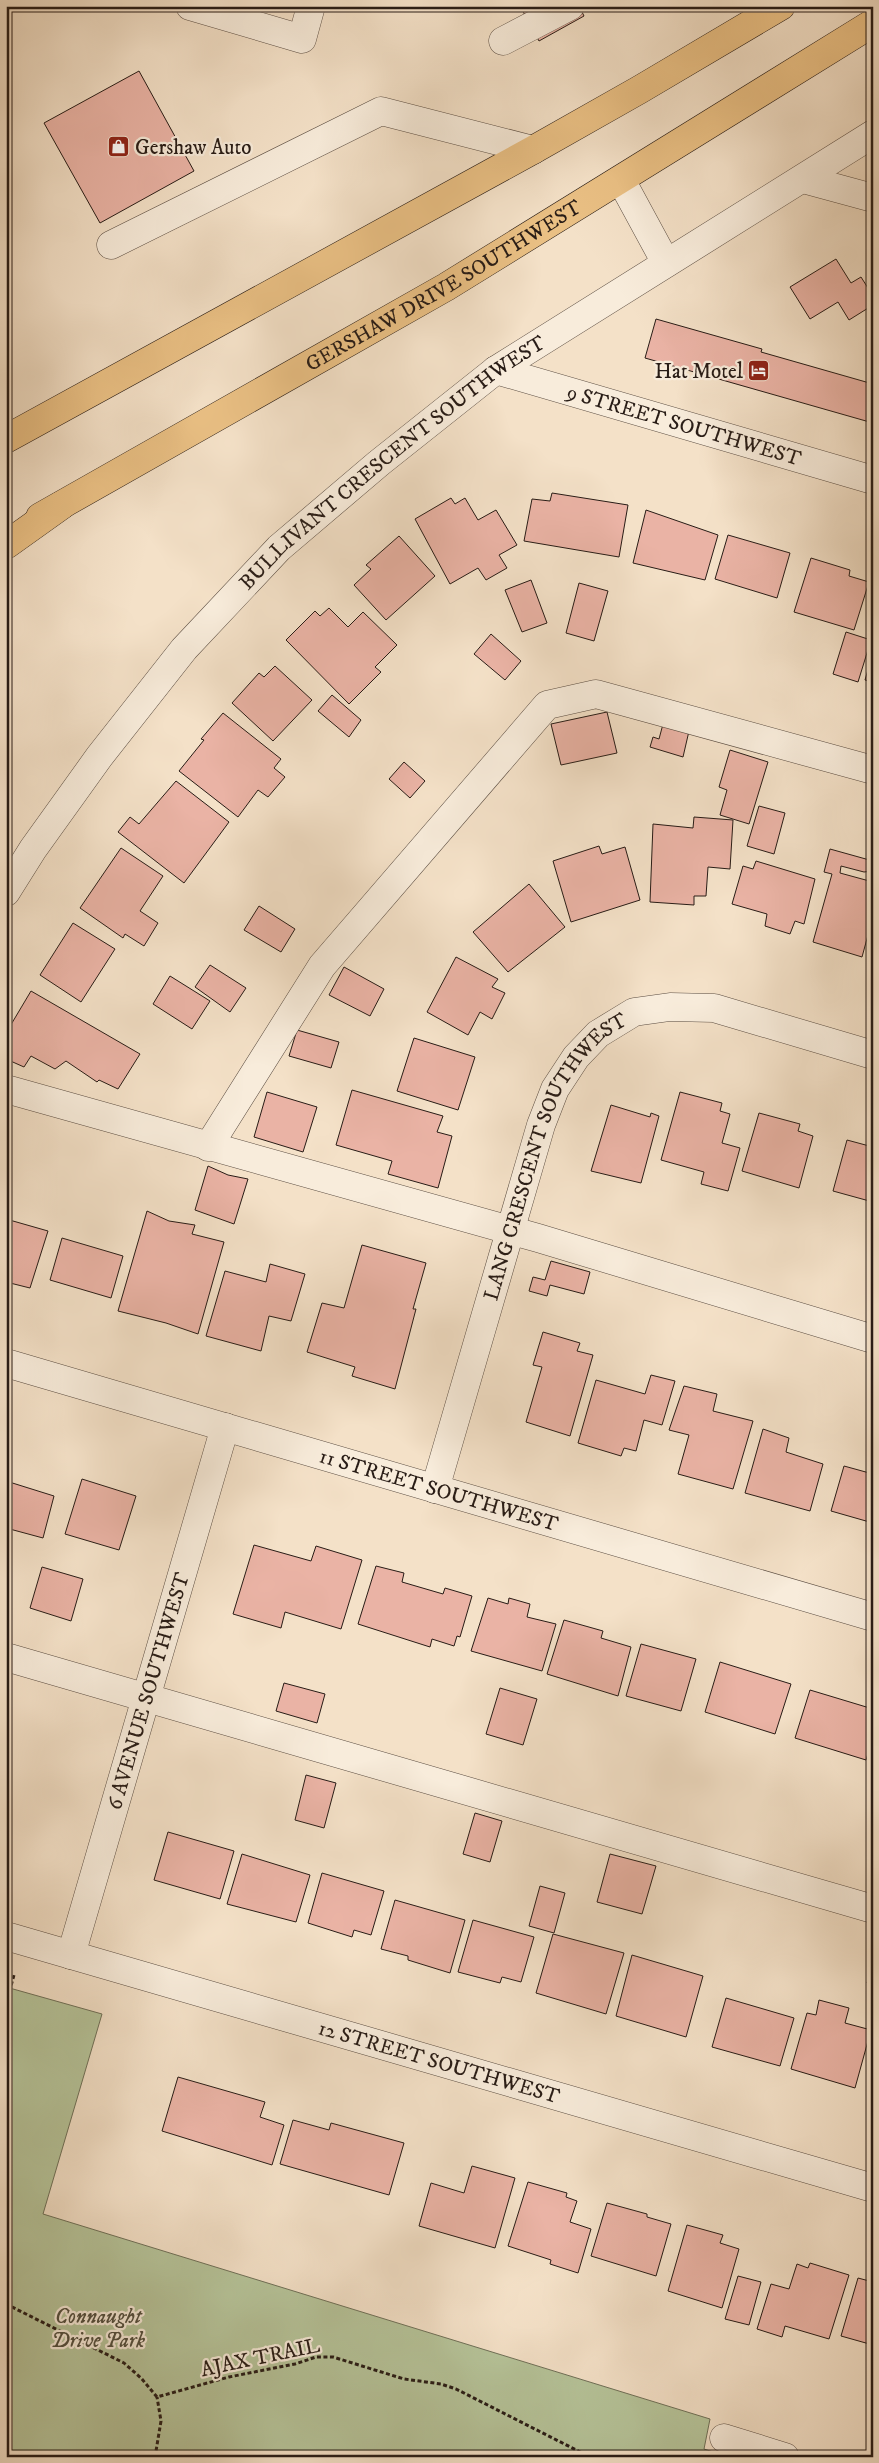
<svg xmlns="http://www.w3.org/2000/svg" width="879" height="2463" viewBox="0 0 879 2463" font-family="'IM FELL DW Pica',serif">
	<style>
		.green { fill: #b6c49a; stroke: #6f7058 }
		.building { fill: #eab3a5; stroke: #281c16 }
		.lines { fill: none; stroke-linecap: round; stroke-linejoin: round }
		.minor-casing { stroke: #5b4d42; stroke-width: 29 }
		.major-casing { stroke: #281c16; stroke-width: 29 }
		.highway-casing { stroke: #281c16; stroke-width: 29 }
		.path { stroke: #281c16; stroke-width: 3; stroke-dasharray: 4 2.5; stroke-linecap: butt }
		.minor { stroke: #f8ecdb; stroke-width: 28 }
		.major { stroke: #eac084; stroke-width: 28 }
		.highway { stroke: #eac084; stroke-width: 28 }
		.labels { text-anchor: middle; stroke-width: 4.5; stroke-linejoin: round; paint-order: stroke }
		.poi-label { font-size: 21px; fill: #281c16; stroke: #f8ecdb; text-anchor: start }
		.street-label { font-size: 21px; fill: #281c16; stroke: #f8ecdb }
		.park-label { font-size: 21px; font-style: italic; fill: #534e3e; stroke: #f8ecdb }
	</style>
	<rect width="100%" height="100%" fill="#f4e1c8"/>
	<filter id="stains"><feTurbulence type="fractalNoise" baseFrequency=".004" numOctaves="4"/><feColorMatrix values="0 0 0 0 .2 0 0 0 0 .09 0 0 0 0 .02 0 0 0 .5 -.17"/></filter>
	<radialGradient id="worn" r=".72"><stop offset=".6" stop-color="#630" stop-opacity="0"/><stop offset="1" stop-color="#630" stop-opacity=".3"/></radialGradient>
	<path class="green" d="M6,1987L102,2014L43,2214L710,2419L704,2449L729,2457H6Z"/>
	<g class="building">
		<path d="M520,6H579L584,16L539,41Z"/>
		<path d="M139,71L194,171L100,223L44,123Z"/>
		<path d="M836,259L851,283L861,277L873,296V305L849,320L838,302L810,319L790,287Z"/>
		<path d="M656,319L762,349L761,352L873,384V423L645,358Z"/>
		<path d="M552,493L628,505L619,557L524,541L532,499L550,501Z"/>
		<path d="M451,498L455,504L465,498L478,520L496,510L517,545L499,555L507,568L486,580L478,568L450,584L415,519Z"/>
		<path d="M646,510L718,535L705,580L633,563Z"/>
		<path d="M728,535L790,553L777,598L715,579Z"/>
		<path d="M399,536L435,576L386,620L354,585L371,569L366,565Z"/>
		<path d="M811,558L850,570L849,576L869,582L854,630L794,612Z"/>
		<path d="M531,580L547,623L522,632L505,590Z"/>
		<path d="M579,583L608,591L594,641L566,633Z"/>
		<path d="M329,608L348,627L363,612L397,645L375,667L381,672L349,704L286,640L315,611L320,616Z"/>
		<path d="M846,632L871,640L858,682L833,674Z"/>
		<path d="M491,634L521,661L505,680L474,654Z"/>
		<path d="M873,652V682L865,680Z"/>
		<path d="M275,666L312,700L273,741L232,703L259,673L264,677Z"/>
		<path d="M332,695L361,720L349,737L318,711Z"/>
		<path d="M607,712L617,753L561,765L551,724Z"/>
		<path d="M223,713L281,759L274,768L285,777L268,797L258,790L238,817L179,771L204,740L201,739Z"/>
		<path d="M663,724L689,731L683,757L650,747L653,737L659,739Z"/>
		<path d="M730,750L768,762L749,824L720,815L727,790L719,787Z"/>
		<path d="M404,762L425,781L410,798L389,779Z"/>
		<path d="M176,781L229,822L184,883L118,832L130,817L139,824Z"/>
		<path d="M759,806L785,813L774,854L747,846Z"/>
		<path d="M694,817L733,820L730,869L708,867L706,896H694V905L650,902L653,824L693,828Z"/>
		<path d="M599,846L602,854L625,847L640,900L571,922L553,861Z"/>
		<path d="M121,848L163,876L140,911L158,923L144,946L125,934L123,938L80,908Z"/>
		<path d="M830,849L873,861V871L864,872L841,866L840,873L873,882V924H871L862,957L813,942L832,874L824,872Z"/>
		<path d="M756,861L815,879L804,924L795,921L790,934L765,926L767,914L732,904L743,866L753,869Z"/>
		<path d="M529,884L565,927L508,972L473,932Z"/>
		<path d="M259,906L295,929L281,952L244,930Z"/>
		<path d="M73,923L115,949L81,1002L40,975Z"/>
		<path d="M456,957L498,979L492,987L505,993L492,1019L480,1012L468,1035L427,1012Z"/>
		<path d="M210,965L246,988L230,1012L195,987Z"/>
		<path d="M344,967L384,989L370,1016L329,995Z"/>
		<path d="M170,976L210,1001L192,1029L153,1004Z"/>
		<path d="M31,991L140,1054L118,1089L99,1080L97,1082L66,1061L55,1069L31,1056L24,1067L6,1059V1033Z"/>
		<path d="M297,1030L339,1042L331,1068L289,1056Z"/>
		<path d="M414,1038L475,1057L458,1110L397,1091Z"/>
		<path d="M352,1090L443,1116L437,1132L452,1136L438,1188L388,1174L392,1161L336,1145Z"/>
		<path d="M267,1092L317,1107L303,1152L254,1137Z"/>
		<path d="M680,1092L722,1103L720,1111L730,1114L722,1143L740,1148L728,1191L701,1184L704,1172L661,1160Z"/>
		<path d="M611,1105L650,1117L651,1113L659,1116L641,1183L591,1171Z"/>
		<path d="M759,1113L800,1124L798,1131L813,1136L799,1188L742,1171Z"/>
		<path d="M847,1140L873,1147V1202L833,1191Z"/>
		<path d="M208,1166L228,1175L248,1179L234,1224L195,1210Z"/>
		<path d="M147,1211L169,1221L195,1225L192,1234L224,1242L198,1334L166,1323L118,1311Z"/>
		<path d="M6,1219L48,1231L30,1288L6,1282Z"/>
		<path d="M62,1238L123,1256L111,1298L50,1280Z"/>
		<path d="M362,1245L426,1263L413,1309H416L395,1389L352,1376L355,1367L307,1352L322,1303L344,1308Z"/>
		<path d="M551,1261L590,1272L584,1294L550,1285L547,1296L529,1291L533,1277L545,1280Z"/>
		<path d="M270,1264L305,1274L291,1321L269,1316L261,1351L206,1336L225,1271L266,1282Z"/>
		<path d="M543,1332L580,1343L577,1351L593,1355L570,1436L526,1422L542,1367L533,1365Z"/>
		<path d="M651,1375L675,1381L662,1425L644,1420L636,1451L624,1448L621,1456L578,1443L596,1380L645,1394Z"/>
		<path d="M684,1386L717,1394L713,1411L753,1421L733,1489L678,1474L689,1435L669,1430Z"/>
		<path d="M763,1429L789,1438L786,1452L823,1464L810,1511L745,1493Z"/>
		<path d="M844,1466L873,1474V1523L831,1511Z"/>
		<path d="M82,1479L136,1496L119,1550L65,1534Z"/>
		<path d="M6,1481L54,1496L43,1538L6,1528Z"/>
		<path d="M254,1545L311,1561L316,1546L362,1560L341,1629L285,1612L281,1628L233,1614Z"/>
		<path d="M376,1566L404,1573L402,1582L443,1594L445,1588L472,1596L460,1637L457,1636L454,1646L432,1639L430,1647L358,1624Z"/>
		<path d="M42,1567L83,1579L71,1621L30,1608Z"/>
		<path d="M488,1598L508,1604L509,1598L530,1604L527,1617L556,1624L542,1671L471,1651Z"/>
		<path d="M564,1620L603,1631L601,1638L631,1647L618,1696L547,1674Z"/>
		<path d="M641,1644L696,1659L681,1711L626,1696Z"/>
		<path d="M720,1662L791,1684L775,1734L705,1712Z"/>
		<path d="M284,1683L325,1694L317,1723L276,1711Z"/>
		<path d="M500,1688L537,1699L523,1745L486,1734Z"/>
		<path d="M810,1690L873,1709V1737L866,1760L795,1738Z"/>
		<path d="M306,1775L336,1783L324,1828L295,1820Z"/>
		<path d="M475,1813L502,1821L490,1862L463,1854Z"/>
		<path d="M168,1832L234,1851L220,1899L154,1880Z"/>
		<path d="M242,1854L310,1875L296,1922L227,1904Z"/>
		<path d="M610,1854L656,1866L642,1914L597,1902Z"/>
		<path d="M322,1873L384,1891L371,1935L354,1930L352,1937L308,1923Z"/>
		<path d="M540,1886L565,1893L554,1933L529,1926Z"/>
		<path d="M395,1900L465,1920L450,1973L408,1960V1956L381,1949Z"/>
		<path d="M473,1920L534,1937L521,1982L502,1977L500,1983L458,1972Z"/>
		<path d="M553,1934L624,1953L606,2014L536,1993Z"/>
		<path d="M632,1955L703,1976L686,2037L616,2016Z"/>
		<path d="M873,1963V1984L867,1983Z"/>
		<path d="M726,1998L794,2018L780,2066L712,2047Z"/>
		<path d="M819,2000L849,2008L845,2023L871,2030L855,2088L791,2069L807,2013L816,2015Z"/>
		<path d="M178,2077L265,2102L260,2117L284,2125L272,2165L162,2131Z"/>
		<path d="M293,2120L329,2130L331,2123L404,2143L389,2195L280,2164Z"/>
		<path d="M472,2166L515,2178L495,2248L419,2226L431,2183L464,2193Z"/>
		<path d="M528,2182L567,2193L566,2197L577,2201L570,2222L591,2229L578,2273L550,2264L551,2260L508,2246Z"/>
		<path d="M607,2203L647,2214V2217L671,2224L656,2276L591,2256Z"/>
		<path d="M687,2225L723,2235L720,2243L739,2249L722,2308L668,2291Z"/>
		<path d="M810,2263L849,2275L829,2339L785,2326L782,2337L757,2329L771,2284L789,2289L797,2264L808,2268Z"/>
		<path d="M738,2276L761,2282L749,2325L725,2319Z"/>
		<path d="M858,2278L873,2282V2345L841,2336Z"/>
	</g>
	<g class="lines">
		<defs>
			<g id="minor">
				<path d="M190,6L302,39L311,6"/>
				<path d="M503,41L570,6"/>
				<path d="M803,179L873,198"/>
				<path d="M621,180L666,263"/>
				<path d="M111,245L381,111L533,150"/>
				<path id="s1" d="M496,370L873,480"/>
				<path id="s2" d="M6,892L33,849L99,757L184,649L279,548L379,463L496,370L873,134"/>
				<path d="M6,1089L538,1238L873,1339"/>
				<path d="M208,1147L322,966L547,705L596,694L873,770"/>
				<path id="s3" d="M6,1363L873,1617"/>
				<path id="s4" d="M435,1489L541,1125L555,1089L576,1057L598,1034L634,1012L670,1007L714,1008L873,1055"/>
				<path d="M6,1657L873,1909"/>
				<path id="s5" d="M6,1936L873,2188"/>
				<path id="s6" d="M71,1955L225,1427"/>
				<path d="M724,2438L785,2457"/>
			</g>
			<g id="major">
				<path d="M6,439L533,150L639,90L781,6"/>
				<path id="s7" d="M40,517L446,287L873,23"/>
			</g>
			<path id="highway" d="M6,545L62,505"/>
		</defs>
		<use href="#minor" class="minor-casing"/>
		<use href="#major" class="major-casing"/>
		<use href="#highway" class="highway-casing"/>
		<g class="path">
			<path d="M6,2004L14,1975"/>
			<path d="M6,2304L124,2363L141,2378L157,2397L229,2377L295,2364L316,2357H333L404,2379L441,2384L456,2389L590,2457"/>
			<path d="M155,2457L161,2421L157,2397"/>
		</g>
		<use href="#minor" class="minor"/>
		<use href="#major" class="major"/>
		<use href="#highway" class="highway"/>
	</g>
	<defs>
		<symbol id="shop-square" viewBox="-11 -11 22 22"><rect x="-9" y="-9" width="18" height="18" rx="4" fill="#8f2418" stroke="#f8ecdb"/><path d="M-5-2.5h2.3a2.7 3.5 0 0 1 5.4 0H5L5.5 6h-11ZM-1.5-2.5h3a1.5 2.3 0 0 0-3 0Z" fill="#fff"/></symbol>
		<symbol id="hotel-square" viewBox="-11 -11 22 22"><rect x="-9" y="-9" width="18" height="18" rx="4" fill="#8f2418" stroke="#f8ecdb"/><path d="M-6-4.5h1.5V1H6V5H4.5V3h-9V5H-6ZM-4 0a1.8 1.8 0 1 1 3.6 0ZM.5 0V-2.5h3Q6-2.5 6 0Z" fill="#fff"/></symbol>
	</defs>
	<g fill-rule="evenodd">
		<use href="#shop-square" x="106" y="134" width="25" height="25"/>
		<use href="#hotel-square" x="746" y="358" width="25" height="25"/>
	</g>
	<g class="labels">
		<g class="poi-label">
			<text x="135" y="154">Gershaw Auto</text>
			<text x="743" y="378" text-anchor="end">Hat Motel</text>
		</g>
		<g class="street-label">
			<text dy="7" stroke="none"><textPath href="#s7" startOffset="465">GERSHAW DRIVE SOUTHWEST</textPath></text>
			<text dy="7" stroke="none"><textPath href="#s1" startOffset="196">9 STREET SOUTHWEST</textPath></text>
			<text dy="7" stroke="none"><textPath href="#s2" startOffset="582">BULLIVANT CRESCENT SOUTHWEST</textPath></text>
			<text dy="7" stroke="none"><textPath href="#s4" startOffset="358">LANG CRESCENT SOUTHWEST</textPath></text>
			<text dy="7" stroke="none"><textPath href="#s3" startOffset="451">11 STREET SOUTHWEST</textPath></text>
			<text dy="7" stroke="none"><textPath href="#s6" startOffset="275">6 AVENUE SOUTHWEST</textPath></text>
			<text dy="7" stroke="none"><textPath href="#s5" startOffset="451">12 STREET SOUTHWEST</textPath></text>
			<text transform="translate(260 2357) rotate(-12)" y="7">AJAX TRAIL</text>
		</g>
		<g class="park-label">
			<text x="98" y="2323">Connaught<tspan x="98" dy="24">Drive Park</tspan></text>
		</g>
	</g>
	<rect width="879" height="2463" fill="none" stroke="#f4e1c8" stroke-width="25"/>
	<rect x="8" y="8" width="864" height="2448" fill="none" stroke="#281c16" stroke-width="2.5"/>
	<rect x="12" y="12" width="854" height="2438" fill="none" stroke="#281c16"/>
	<rect width="100%" height="100%" filter="url(#stains)"/>
	<rect width="100%" height="100%" fill="url(#worn)"/>
</svg>
